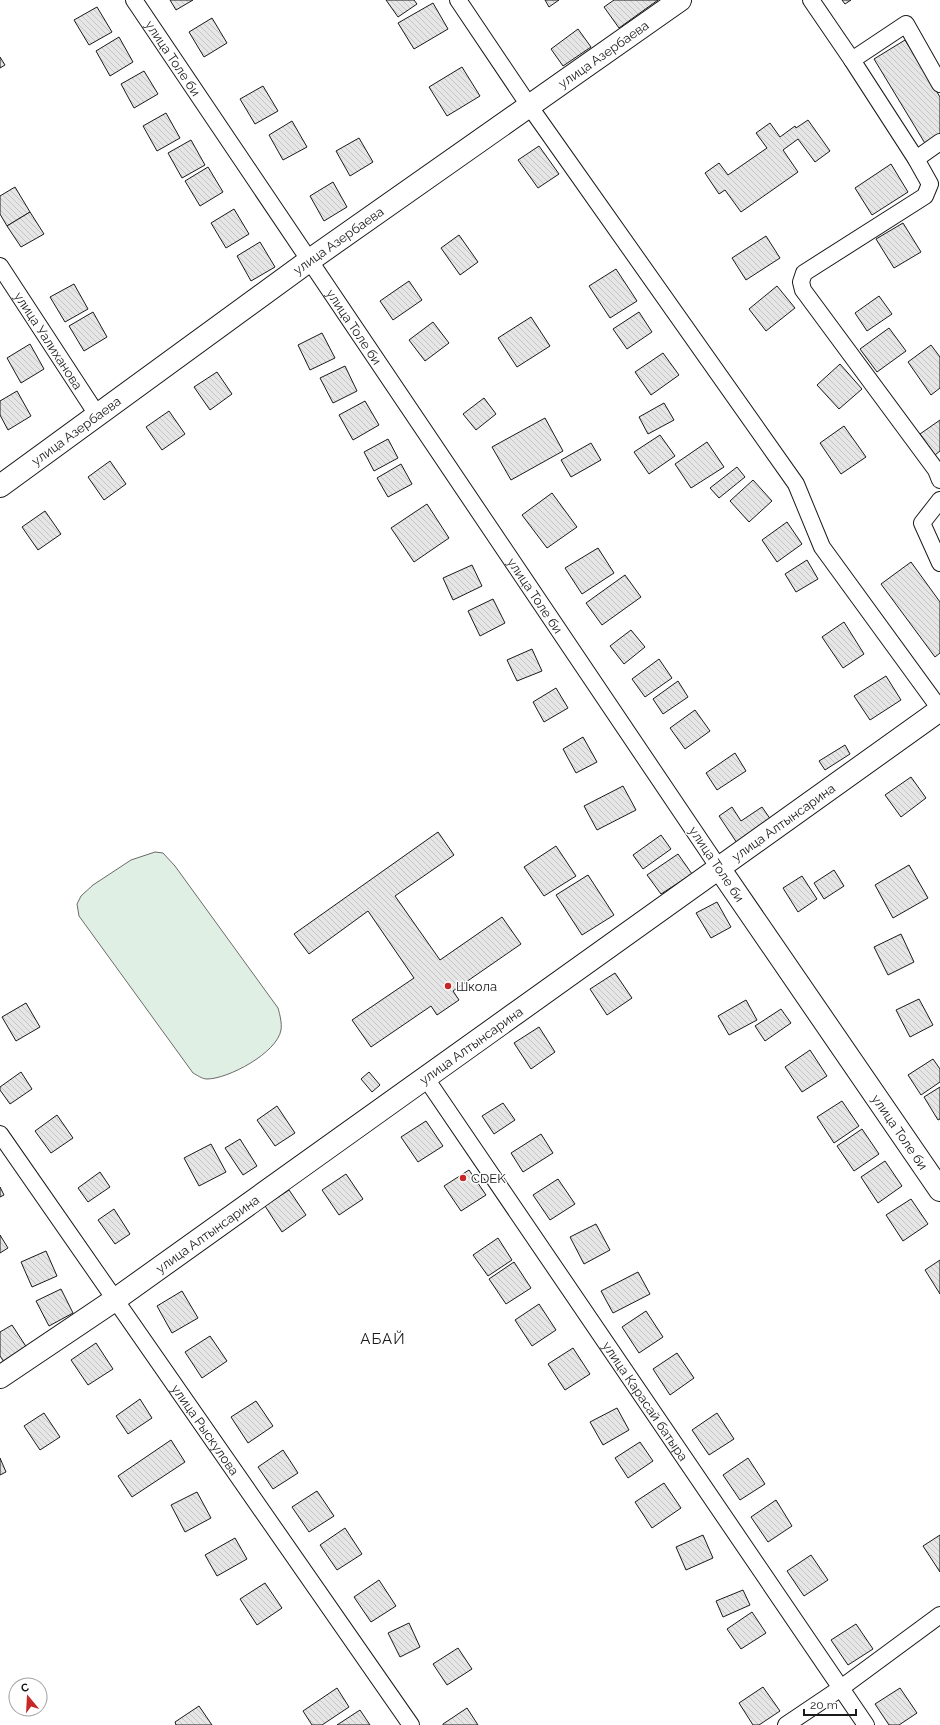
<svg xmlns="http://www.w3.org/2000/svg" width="940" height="1725" viewBox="0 0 940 1725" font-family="Raleway,sans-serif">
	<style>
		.park { fill: #e0efe3; stroke: #6a6a6a }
		.building { fill: url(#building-back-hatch); stroke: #1a1a1a }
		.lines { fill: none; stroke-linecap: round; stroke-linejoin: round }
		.street-casing { stroke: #1a1a1a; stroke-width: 18 }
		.secondary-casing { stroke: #1a1a1a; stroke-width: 24 }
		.street { stroke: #fff; stroke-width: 16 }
		.secondary { stroke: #fff; stroke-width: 22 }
		.poi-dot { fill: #c62828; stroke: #fff; stroke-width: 1.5 }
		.labels { text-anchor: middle; stroke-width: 3; stroke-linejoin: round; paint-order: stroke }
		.street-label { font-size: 13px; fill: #1a1a1a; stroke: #fff }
		.poi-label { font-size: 13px; fill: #1a1a1a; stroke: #fff; text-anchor: start }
		.quarter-label { font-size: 15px; letter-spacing: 1px; fill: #1a1a1a; stroke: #fff }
	</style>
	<defs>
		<pattern id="building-back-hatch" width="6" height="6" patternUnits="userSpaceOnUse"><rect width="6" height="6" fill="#e6e6e6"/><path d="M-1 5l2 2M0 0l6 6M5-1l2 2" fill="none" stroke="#c5c5c5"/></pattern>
	</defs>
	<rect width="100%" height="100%" fill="#fff"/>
	<path class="park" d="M155,852L163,853L175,866L278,1008C280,1015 282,1023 281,1030C277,1053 228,1079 207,1079C202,1079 197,1075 193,1073L79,916L77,904L81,896L93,885L131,860Z"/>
	<g class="building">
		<path d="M170,0H193L176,10Z"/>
		<path d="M386,0H414L417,4L398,17Z"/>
		<path d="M545,0H559L549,7Z"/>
		<path d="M614,0H658L619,28L604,7Z"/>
		<path d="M842,0H851L845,4Z"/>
		<path d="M433,3L448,29L414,49L398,23Z"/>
		<path d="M97,7L112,32L89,45L74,20Z"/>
		<path d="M212,18L227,43L204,57L189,32Z"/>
		<path d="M578,29L591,47L563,66L551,49Z"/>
		<path d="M119,37L133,62L110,76L96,51Z"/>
		<path d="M905,40L940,97V136L926,145L874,59Z"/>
		<path d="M0,57L5,65L0,68Z"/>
		<path d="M462,67L480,96L447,116L429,87Z"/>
		<path d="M144,71L158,94L134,108L121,84Z"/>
		<path d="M263,86L278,111L255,124L240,99Z"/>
		<path d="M166,113L180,138L157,151L143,126Z"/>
		<path d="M808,120L830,151L815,162L798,139L783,150L798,172L741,212L725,190L719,194L705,173L719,163L728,175L767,148L756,133L770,123L780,137L795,126L796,128Z"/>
		<path d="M292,121L307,147L283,160L269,135Z"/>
		<path d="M359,138L373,162L350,176L336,151Z"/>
		<path d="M191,140L205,165L182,178L168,153Z"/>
		<path d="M539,146L559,174L538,188L518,160Z"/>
		<path d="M891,164L908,192L872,215L855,188Z"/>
		<path d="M208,167L223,192L200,206L185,181Z"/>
		<path d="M333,182L347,207L324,221L310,196Z"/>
		<path d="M15,187L30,212L7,226L0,214V196Z"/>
		<path d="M234,209L249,234L226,248L211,223Z"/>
		<path d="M30,212L44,234L21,247L7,226Z"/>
		<path d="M903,223L921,252L894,268L876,239Z"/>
		<path d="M459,235L478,262L460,275L441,248Z"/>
		<path d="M766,236L780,258L746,280L732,258Z"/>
		<path d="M260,242L275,267L251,281L237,256Z"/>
		<path d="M616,269L637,301L610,318L589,286Z"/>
		<path d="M409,281L422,300L393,320L380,301Z"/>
		<path d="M74,284L88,309L65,322L50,297Z"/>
		<path d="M777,286L795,308L766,331L749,309Z"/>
		<path d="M879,296L892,314L867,331L855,313Z"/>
		<path d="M93,312L107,337L84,351L69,326Z"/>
		<path d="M639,312L652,332L627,349L613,329Z"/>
		<path d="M531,317L550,346L517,367L498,338Z"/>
		<path d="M433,322L449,343L425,361L409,340Z"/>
		<path d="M889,328L906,351L877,372L860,349Z"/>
		<path d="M322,333L335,358L310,370L298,345Z"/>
		<path d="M30,344L44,369L21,383L7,358Z"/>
		<path d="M931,345L940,357V388L931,395L908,362Z"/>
		<path d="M663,353L679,375L651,395L635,372Z"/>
		<path d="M840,364L862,389L839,409L817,385Z"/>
		<path d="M345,366L357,391L333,403L320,378Z"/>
		<path d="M217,372L232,394L210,410L194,387Z"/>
		<path d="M17,391L31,416L8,430L0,415V401Z"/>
		<path d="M484,398L496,414L476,430L463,414Z"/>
		<path d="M365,401L379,425L353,440L339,415Z"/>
		<path d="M664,403L674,420L648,434L639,417Z"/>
		<path d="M169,411L185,434L162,450L146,427Z"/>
		<path d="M545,418L563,451L511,480L492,447Z"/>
		<path d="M940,420V451L935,455L920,434Z"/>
		<path d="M844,426L866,457L841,474L820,443Z"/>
		<path d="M660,435L675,456L649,474L634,452Z"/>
		<path d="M388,439L398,458L374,471L364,452Z"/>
		<path d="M707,442L724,467L691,488L675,464Z"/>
		<path d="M591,443L601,460L571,477L561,460Z"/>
		<path d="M110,461L126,484L104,500L88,477Z"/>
		<path d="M401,464L412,484L388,497L377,478Z"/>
		<path d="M737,467L745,477L719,498L710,488Z"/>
		<path d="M753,480L772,501L749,522L730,501Z"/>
		<path d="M552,493L577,527L547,548L522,515Z"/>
		<path d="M427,504L449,538L414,562L391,528Z"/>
		<path d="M45,511L61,534L38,550L22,527Z"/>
		<path d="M787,522L802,544L777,562L762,540Z"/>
		<path d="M598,548L614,573L582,594L565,568Z"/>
		<path d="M807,560L818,579L796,592L785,574Z"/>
		<path d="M911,562L940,602V653L935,657L881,584Z"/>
		<path d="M472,565L482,586L453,600L443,578Z"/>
		<path d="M625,575L641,597L602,625L586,603Z"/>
		<path d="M493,599L505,623L480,636L468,611Z"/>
		<path d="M844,622L864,654L843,668L822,637Z"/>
		<path d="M631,630L645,647L624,664L610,646Z"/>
		<path d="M532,649L542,671L517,681L507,660Z"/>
		<path d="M659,659L672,678L645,697L632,679Z"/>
		<path d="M886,676L901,700L870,720L854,696Z"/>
		<path d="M678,681L688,697L663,714L653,699Z"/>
		<path d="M556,688L568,708L544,722L533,702Z"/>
		<path d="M695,710L710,731L685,749L670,728Z"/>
		<path d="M583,737L597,762L576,773L563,749Z"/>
		<path d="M845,745L850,754L825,770L819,761Z"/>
		<path d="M735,753L746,771L717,790L706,773Z"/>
		<path d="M911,777L926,798L901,817L885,795Z"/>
		<path d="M623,786L636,810L597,830L584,806Z"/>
		<path d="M732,807L741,821L762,807L771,820L737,843L719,816Z"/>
		<path d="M438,832L454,855L395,896L440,960L502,917L521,944L453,991L459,1000L437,1015L431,1006L371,1047L352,1020L414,978L368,911L309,954L294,934Z"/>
		<path d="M661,835L671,849L643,869L633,855Z"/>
		<path d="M556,846L576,876L544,896L524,867Z"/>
		<path d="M678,854L692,874L661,894L647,875Z"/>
		<path d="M909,865L928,898L893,918L875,885Z"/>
		<path d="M834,870L844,886L824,899L814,883Z"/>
		<path d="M588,875L614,915L582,935L556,895Z"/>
		<path d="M802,876L817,899L798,912L783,888Z"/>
		<path d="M717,902L731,927L711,938L696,913Z"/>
		<path d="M901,934L914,962L888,975L874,947Z"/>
		<path d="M615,973L632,998L607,1015L590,989Z"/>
		<path d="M919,999L933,1025L910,1037L896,1010Z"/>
		<path d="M746,1000L757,1020L729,1035L718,1016Z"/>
		<path d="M26,1003L40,1027L16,1041L2,1017Z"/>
		<path d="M781,1009L791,1023L765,1041L755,1026Z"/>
		<path d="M539,1027L555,1052L531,1069L514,1043Z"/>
		<path d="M810,1050L827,1076L802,1092L785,1067Z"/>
		<path d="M933,1059L940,1069V1082L921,1095L908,1075Z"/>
		<path d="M21,1072L32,1089L10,1104L0,1090V1087Z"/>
		<path d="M369,1072L380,1085L372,1092L361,1079Z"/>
		<path d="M940,1087V1119L938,1120L924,1097Z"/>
		<path d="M842,1101L859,1126L834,1143L817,1117Z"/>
		<path d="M503,1103L515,1120L494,1134L482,1116Z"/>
		<path d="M277,1106L295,1133L275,1146L257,1120Z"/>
		<path d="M57,1115L73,1138L51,1153L35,1131Z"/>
		<path d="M426,1121L443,1146L418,1162L401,1137Z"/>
		<path d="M862,1129L879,1154L854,1171L837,1146Z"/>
		<path d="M541,1134L553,1153L523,1172L511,1153Z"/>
		<path d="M240,1139L257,1166L243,1175L225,1148Z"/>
		<path d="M211,1144L226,1172L199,1186L184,1158Z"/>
		<path d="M885,1161L902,1186L878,1203L861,1177Z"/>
		<path d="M469,1170L486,1195L461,1211L444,1186Z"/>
		<path d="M100,1172L110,1187L88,1202L78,1188Z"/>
		<path d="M346,1174L363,1199L339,1215L322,1190Z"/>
		<path d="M558,1179L575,1204L550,1220L533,1195Z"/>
		<path d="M0,1187L4,1195L0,1197Z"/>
		<path d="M289,1190L306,1215L282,1232L265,1206Z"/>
		<path d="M911,1199L928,1224L903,1241L886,1215Z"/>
		<path d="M114,1209L130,1234L115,1244L98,1220Z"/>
		<path d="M596,1224L610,1250L584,1264L570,1237Z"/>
		<path d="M0,1235L8,1248L0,1253Z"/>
		<path d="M498,1238L512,1260L488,1276L473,1255Z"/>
		<path d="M46,1251L57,1276L32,1287L21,1262Z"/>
		<path d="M940,1260V1294L925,1270Z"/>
		<path d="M514,1262L531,1288L506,1304L489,1279Z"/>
		<path d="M638,1272L650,1294L613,1313L601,1291Z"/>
		<path d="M61,1289L73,1313L49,1326L36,1301Z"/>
		<path d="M182,1291L198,1318L172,1333L157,1306Z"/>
		<path d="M539,1304L556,1330L532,1346L515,1320Z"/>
		<path d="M646,1311L663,1337L639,1353L622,1327Z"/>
		<path d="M12,1325L29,1351L6,1365L0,1356V1332Z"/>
		<path d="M210,1336L227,1361L202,1378L185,1352Z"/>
		<path d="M96,1343L113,1369L88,1385L71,1360Z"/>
		<path d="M573,1348L590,1374L565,1390L548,1364Z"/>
		<path d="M677,1353L694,1378L670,1395L653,1369Z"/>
		<path d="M140,1399L152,1418L128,1434L116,1416Z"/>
		<path d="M256,1401L273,1426L248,1443L231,1417Z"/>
		<path d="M617,1408L629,1430L603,1445L590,1422Z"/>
		<path d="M44,1413L60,1437L40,1450L24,1426Z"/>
		<path d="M717,1413L734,1439L709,1455L692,1430Z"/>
		<path d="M171,1440L185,1462L132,1497L118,1476Z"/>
		<path d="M640,1442L653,1461L628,1478L615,1458Z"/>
		<path d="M283,1450L298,1473L273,1489L258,1467Z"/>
		<path d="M0,1458L6,1472L0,1475Z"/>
		<path d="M748,1458L765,1484L740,1500L723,1475Z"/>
		<path d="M664,1483L681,1508L652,1528L635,1502Z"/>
		<path d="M317,1491L334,1516L309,1532L292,1507Z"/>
		<path d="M197,1492L211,1518L185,1532L171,1505Z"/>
		<path d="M776,1500L792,1526L768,1542L751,1517Z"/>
		<path d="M345,1528L362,1554L337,1570L320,1545Z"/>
		<path d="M703,1535L713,1558L686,1570L676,1547Z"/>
		<path d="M940,1535V1572L923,1546Z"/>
		<path d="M235,1538L247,1559L217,1576L205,1555Z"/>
		<path d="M811,1555L828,1580L804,1596L787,1571Z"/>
		<path d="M379,1580L396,1606L371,1622L354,1597Z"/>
		<path d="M265,1583L282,1608L257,1625L240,1599Z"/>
		<path d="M743,1590L750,1605L723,1617L716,1601Z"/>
		<path d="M752,1612L766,1633L741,1649L727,1629Z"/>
		<path d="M409,1623L420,1647L400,1657L388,1633Z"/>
		<path d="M856,1624L873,1649L848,1665L831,1640Z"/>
		<path d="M458,1648L472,1669L447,1685L433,1664Z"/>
		<path d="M763,1687L780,1711L759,1725H753L739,1703Z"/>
		<path d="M337,1688L349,1707L322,1725H312L303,1711Z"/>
		<path d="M900,1688L917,1713L899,1725H889L875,1704Z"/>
		<path d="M199,1706L212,1725H176L175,1722Z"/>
		<path d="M467,1708L478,1725H443V1724Z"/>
		<path d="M360,1710L370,1725H337Z"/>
	</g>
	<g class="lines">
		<defs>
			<g id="street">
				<path id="s1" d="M134,0L719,868"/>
				<path d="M458,0L530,107L796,484L822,547L940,709"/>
				<path d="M811,0L852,60"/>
				<path d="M940,84L906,24L852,60L916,159L930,184L925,196L804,273L801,282L803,290L936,470L940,480"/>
				<path d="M916,159L940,142"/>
				<path id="s2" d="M0,266L98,416"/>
				<path d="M940,500L922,523L940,563"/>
				<path id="s3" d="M425,1077L866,1725"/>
				<path id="s4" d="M0,1134L411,1725"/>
				<path d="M786,1725L841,1688L940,1615"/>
			</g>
			<g id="secondary">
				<path id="s5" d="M0,486L310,260L680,0"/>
				<path id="s6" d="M719,868L940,1190"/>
				<path id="s7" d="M0,1377L116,1299L940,710"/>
			</g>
		</defs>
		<use href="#street" class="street-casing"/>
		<use href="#secondary" class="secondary-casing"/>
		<use href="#street" class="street"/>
		<use href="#secondary" class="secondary"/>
	</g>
	<g class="poi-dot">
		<circle cx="448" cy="986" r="4"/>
		<circle cx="463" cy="1178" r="4"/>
	</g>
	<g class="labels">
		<g class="street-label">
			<text dy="5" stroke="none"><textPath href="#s5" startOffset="742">улица Азербаева</textPath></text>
			<text dy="5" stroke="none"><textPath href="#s1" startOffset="70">улица Толе би</textPath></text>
			<text dy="5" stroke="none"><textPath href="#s5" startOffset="418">улица Азербаева</textPath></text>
			<text dy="5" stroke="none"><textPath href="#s1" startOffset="394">улица Толе би</textPath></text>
			<text dy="5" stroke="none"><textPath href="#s2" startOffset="89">улица Уалиханова</textPath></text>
			<text dy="5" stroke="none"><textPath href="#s5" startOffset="94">улица Азербаева</textPath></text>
			<text dy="5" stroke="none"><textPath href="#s1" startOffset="718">улица Толе би</textPath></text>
			<text dy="5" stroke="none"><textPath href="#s7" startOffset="960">улица Алтынсарина</textPath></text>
			<text transform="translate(717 864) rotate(56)" y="5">улица Толе би</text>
			<text dy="5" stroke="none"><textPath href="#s7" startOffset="576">улица Алтынсарина</textPath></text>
			<text dy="5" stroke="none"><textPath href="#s6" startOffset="320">улица Толе би</textPath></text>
			<text dy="5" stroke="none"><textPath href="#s7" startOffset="252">улица Алтынсарина</textPath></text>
			<text dy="5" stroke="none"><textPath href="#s3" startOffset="392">улица Карасай батыра</textPath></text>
			<text dy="5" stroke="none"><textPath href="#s4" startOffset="360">улица Рыскулова</textPath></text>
		</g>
		<g class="poi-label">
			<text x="456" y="991">Школа</text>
			<text x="471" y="1183">CDEK</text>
		</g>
		<g class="quarter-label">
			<text x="383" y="1344">АБАЙ</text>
		</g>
	</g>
	<g transform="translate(28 1697) rotate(342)"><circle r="19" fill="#ffffff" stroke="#a3a3a3"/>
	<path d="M0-3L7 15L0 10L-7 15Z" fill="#c62828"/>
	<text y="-6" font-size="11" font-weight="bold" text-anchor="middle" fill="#1a1a1a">С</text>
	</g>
	<path d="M804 1709v6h52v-6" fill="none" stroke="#1a1a1a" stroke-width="2"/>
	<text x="810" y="1709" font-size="12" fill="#1a1a1a" stroke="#ffffff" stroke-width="3" paint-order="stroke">20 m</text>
</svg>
